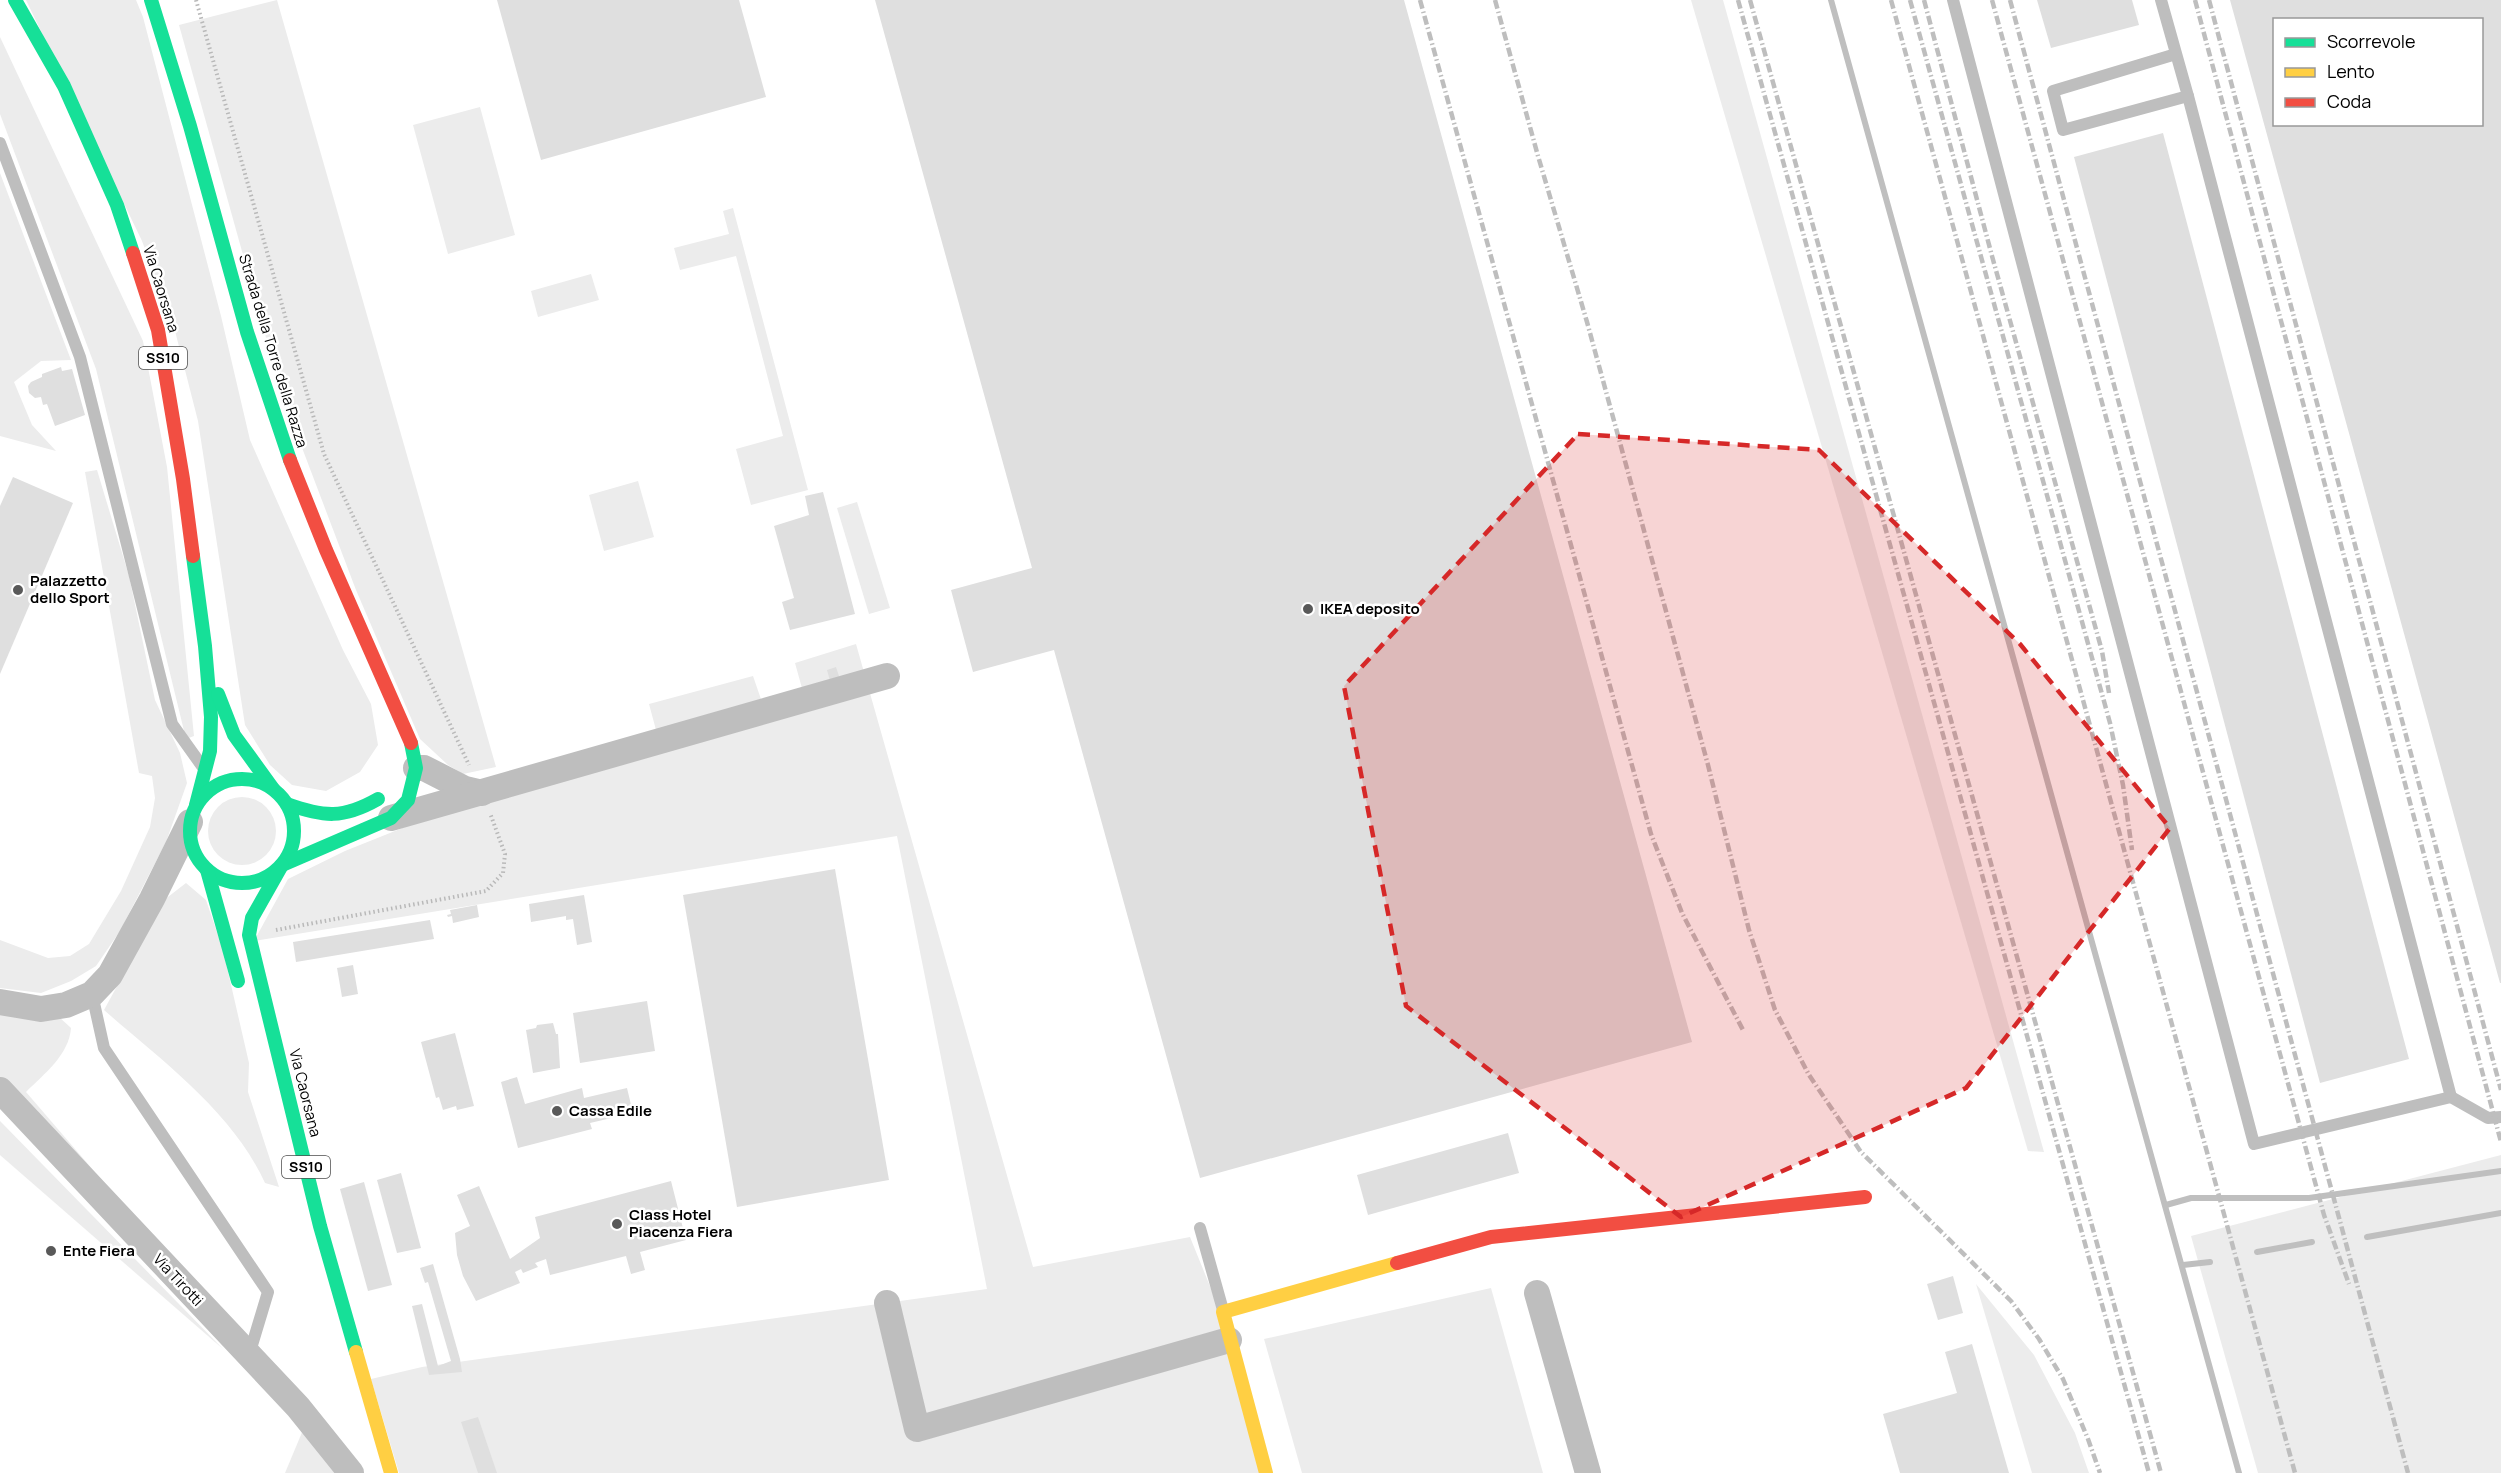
<svg xmlns="http://www.w3.org/2000/svg" width="2501" height="1473" viewBox="0 0 2501 1473" font-family="Manrope,sans-serif">
	<style>
		.green { fill: #ececec }
		.lines { fill: none; stroke-linecap: round; stroke-linejoin: round }
		.stream { stroke: #bfbfbf; stroke-width: 6 }
		.building { fill: #dfdfdf; fill-rule: evenodd }
		.path { stroke: #b9b9b9; stroke-width: 4; stroke-dasharray: 1.5 3; stroke-linecap: butt }
		.lane { stroke: #bebebe; stroke-width: 12 }
		.street { stroke: #bebebe; stroke-width: 26 }
		.fast { stroke: #16e098; stroke-width: 14 }
		.slow { stroke: #ffcf43; stroke-width: 14 }
		.jam { stroke: #f24e42; stroke-width: 14 }
		.rail { stroke: #bebebe; stroke-width: 4.5; stroke-dasharray: 9 3 1.5 3; stroke-linecap: butt }
		.marked { fill: #d62828; fill-opacity: 0.2; stroke: #d62828; stroke-width: 4.5; stroke-dasharray: 12 8; stroke-linejoin: round }
		.poi-dot { fill: #595959; stroke: #fff; stroke-width: 2 }
		.labels { text-anchor: middle; stroke-width: 5; stroke-linejoin: round; paint-order: stroke }
		.shield { fill: #fff; stroke: #4c4c4c; stroke-width: 1.5 }
		.shield-label { font-size: 14px; font-weight: bold; fill: #000 }
		.street-label { font-size: 15px; fill: #000; stroke: #fff }
		.poi-label { font-size: 15px; font-weight: bold; fill: #000; stroke: #fff; text-anchor: start }
	</style>
	<rect width="100%" height="100%" fill="#fff"/>
	<g class="green">
		<path d="M26,0H136L143,17L221,316L250,440L343,650L371,704L378,745L360,772L326,791L292,785L270,765L245,725L198,421L174,327L142,241Z"/>
		<path d="M277,0L496,767L463,774L448,765L420,739L356,590L282,395L179,25Z"/>
		<path d="M1691,0H1723L2044,1152L2028,1151Z"/>
		<path d="M0,37L143,341L167,467L194,736L186,739L96,369L0,114Z"/>
		<path d="M480,107L515,235L448,254L413,125Z"/>
		<path d="M0,173L71,360L41,361L14,382L32,425L56,451L0,436Z"/>
		<path d="M733,208L808,490L751,505L736,449L783,436L736,256L680,270L674,248L729,234L723,211Z"/>
		<path d="M591,274L599,300L538,317L531,291Z"/>
		<path d="M97,470L129,576L155,700L180,753L187,783L166,842L120,931L96,966L71,981L41,993L0,988V940L48,958L70,956L89,944L121,891L150,827L155,798L152,776L139,773L85,472Z"/>
		<path d="M638,481L654,537L604,551L589,495Z"/>
		<path d="M857,502L890,608L869,614L837,508Z"/>
		<path d="M856,644L1033,1267L1190,1237L1220,1311L1265,1473H399L371,1379L422,1367L987,1289L897,836L254,941L288,879L345,851L515,783L659,741L649,704L753,676L765,711L805,699L795,663Z"/>
		<circle cx="242" cy="831" r="34"/>
		<path d="M186,883L206,900L223,950L249,1063L248,1092L279,1187L265,1183C232,1111 162,1061 104,1010L164,900Z"/>
		<path d="M0,1011L59,1017L71,1028C69,1055 44,1074 26,1092L179,1270L0,1085Z"/>
		<path d="M0,1121L223,1349L0,1155Z"/>
		<path d="M2501,1155V1473H2258L2191,1236Z"/>
		<path d="M1976,1284L2034,1355L2075,1433L2089,1473H2032Z"/>
		<path d="M1491,1288L1543,1473H1302L1264,1339Z"/>
		<path d="M303,1430L337,1473H285Z"/>
	</g>
	<g class="lines">
		<g class="stream">
			<path d="M1831,0L2239,1473"/>
			<path d="M2166,1205L2191,1198H2309L2501,1171"/>
			<path d="M2367,1237L2501,1213"/>
			<path d="M2257,1252L2312,1242"/>
			<path d="M2183,1265L2210,1262"/>
		</g>
	</g>
	<g class="building">
		<path d="M497,0H739L766,97L541,160Z"/>
		<path d="M875,0H1404L1692,1042L1200,1178L1054,650L973,672L951,590L1032,568Z"/>
		<path d="M2037,0H2132L2139,25L2051,48Z"/>
		<path d="M2230,0H2501V983H2500ZM2274,20H2482V124H2274Z"/>
		<path d="M2163,133L2409,1059L2320,1083L2074,157Z"/>
		<path d="M61,367L62,371L72,369L85,415L55,426L47,404L43,405L41,397L35,398L29,393L28,386L31,382L42,377V374Z"/>
		<path d="M13,477L73,503L0,674V506Z"/>
		<path d="M823,492L855,614L790,630L782,602L794,598L774,526L809,515L805,496Z"/>
		<path d="M836,667L840,679L830,681L827,670Z"/>
		<path d="M835,869L889,1180L737,1207L683,895Z"/>
		<path d="M584,895L592,942L577,945L573,919L566,920V916L531,922L529,904Z"/>
		<path d="M477,905L479,917L453,923L452,916L448,917L447,915L451,914L450,910Z"/>
		<path d="M430,920L434,939L296,962L293,942Z"/>
		<path d="M353,965L358,994L342,997L337,968Z"/>
		<path d="M647,1001L655,1051L580,1063L573,1013Z"/>
		<path d="M553,1023L556,1034H558L560,1068L533,1073L526,1030L536,1028L537,1025Z"/>
		<path d="M455,1033L474,1106L457,1110L456,1106L443,1110L439,1097L436,1098L421,1042Z"/>
		<path d="M517,1077L525,1104L582,1088L584,1098L627,1088L633,1113L590,1123L592,1129L518,1148L501,1082Z"/>
		<path d="M1508,1133L1519,1173L1368,1215L1357,1175Z"/>
		<path d="M401,1173L421,1248L397,1253L377,1180Z"/>
		<path d="M671,1181L686,1240L640,1252L645,1270L631,1274L626,1256L550,1275L546,1259L535,1263L538,1267L523,1273L521,1269L515,1272L520,1283L476,1301L463,1276L457,1255L455,1233L470,1226L457,1195L479,1186L510,1259L540,1238L535,1217Z"/>
		<path d="M364,1182L392,1285L368,1291L340,1189Z"/>
		<path d="M433,1264L460,1359L462,1372L429,1375L412,1306L422,1304L438,1366L451,1361L428,1282L425,1283L420,1268Z"/>
		<path d="M1953,1276L1963,1313L1938,1320L1927,1284Z"/>
		<path d="M1972,1344L2009,1473H1900L1883,1414L1957,1393L1945,1352Z"/>
		<path d="M478,1417L497,1473H478L461,1422Z"/>
	</g>
	<g class="lines">
		<g class="path">
			<path d="M196,0L324,454L469,765"/>
			<path d="M276,930L486,891L503,873L505,854L490,813"/>
		</g>
		<g class="lane">
			<path d="M1953,0L2254,1144L2451,1097L2188,96"/>
			<path d="M2161,0L2188,96L2063,130L2053,91L2176,54"/>
			<path d="M0,143L80,357L172,724L202,766"/>
			<path d="M92,994L104,1048L268,1292L249,1355"/>
			<path d="M2451,1097L2488,1118L2501,1117"/>
			<path d="M1200,1228L1223,1310"/>
		</g>
		<g class="street">
			<path d="M416,768H424L465,789L482,793"/>
			<path d="M391,818L887,676"/>
			<path d="M0,1002L41,1009L66,1005L92,994L110,975L152,899L190,822"/>
			<path d="M0,1090L298,1407L351,1473"/>
			<path d="M1537,1293L1588,1473"/>
			<path d="M887,1303L917,1429L1229,1340"/>
		</g>
		<g class="fast">
			<path d="M15,0L64,86L117,205L133,253"/>
			<path d="M151,0L190,126L247,332L290,460"/>
			<path d="M193,556L205,646L211,717L210,751L196,805"/>
			<path d="M218,694L234,735L274,790"/>
			<circle cx="242" cy="831" r="52"/>
			<path d="M287,804C324,817 343,819 378,799"/>
			<path d="M282,865L391,818L408,800L416,768L411,743"/>
			<path d="M282,865L252,918L249,935L320,1226L356,1352"/>
			<path d="M207,870L238,981"/>
		</g>
		<g class="slow">
			<path d="M356,1352L391,1473"/>
			<path d="M1266,1473L1223,1312L1397,1263"/>
		</g>
		<g class="jam">
			<path d="M133,253L158,330L183,479L193,556"/>
			<path d="M290,460L326,550L411,743"/>
			<path d="M1397,1263L1491,1237L1865,1197"/>
		</g>
		<g class="rail">
			<path d="M1420,0L1651,834L1682,913L1743,1030"/>
			<path d="M1495,0L1538,156L1587,322L1708,765L1749,930L1775,1010L1809,1075L1861,1152L2011,1301L2039,1339L2063,1379L2088,1439L2100,1473"/>
			<path d="M1738,0L2149,1473"/>
			<path d="M1750,0L2161,1473"/>
			<path d="M1891,0L2295,1473"/>
			<path d="M1910,0L2110,723L2123,785L2132,850"/>
			<path d="M1924,0L1992,256L2102,651L2109,693"/>
			<path d="M1992,0L2324,1215L2349,1284"/>
			<path d="M2010,0L2408,1473"/>
			<path d="M2195,0L2501,1142"/>
			<path d="M2209,0L2501,1090"/>
		</g>
	</g>
	<path class="marked" d="M1578,434L1819,450L2020,644L2170,828L1966,1088L1681,1217L1406,1006L1344,686Z"/>
	<g class="poi-dot">
		<circle cx="18" cy="590" r="6"/>
		<circle cx="1308" cy="609" r="6"/>
		<circle cx="557" cy="1111" r="6"/>
		<circle cx="617" cy="1224" r="6"/>
		<circle cx="51" cy="1251" r="6"/>
	</g>
	<g class="labels">
		<g class="shield">
			<rect x="139" y="347" width="48" height="22" rx="4.5"/>
			<rect x="282" y="1156" width="48" height="22" rx="4.5"/>
		</g>
		<g class="shield-label">
			<text x="163" y="363">SS10</text>
			<text x="306" y="1172">SS10</text>
		</g>
		<g class="street-label">
			<text transform="translate(161 289) rotate(73)" y="5">Via Caorsana</text>
			<text transform="translate(273 351) rotate(73)" y="5">Strada della Torre della Razza</text>
			<text transform="translate(305 1093) rotate(76)" y="5">Via Caorsana</text>
			<text transform="translate(178 1280) rotate(47)" y="5">Via Tirotti</text>
		</g>
		<g class="poi-label">
			<text x="30" y="586">Palazzetto<tspan x="30" dy="17">dello Sport</tspan></text>
			<text x="1320" y="614">IKEA deposito</text>
			<text x="569" y="1116">Cassa Edile</text>
			<text x="629" y="1220">Class Hotel<tspan x="629" dy="17">Piacenza Fiera</tspan></text>
			<text x="63" y="1256">Ente Fiera</text>
		</g>
	</g>
	<rect x="2273" y="18" width="210" height="108" fill="#ffffff" stroke="#999999" stroke-width="1.5"/>
	<rect x="2285" y="38" width="30" height="9" fill="#16e098" stroke="#999999" stroke-width="1.5"/>
	<text x="2327" y="48" font-size="18" fill="#000000">Scorrevole</text>
	<rect x="2285" y="68" width="30" height="9" fill="#ffcf43" stroke="#999999" stroke-width="1.5"/>
	<text x="2327" y="78" font-size="18" fill="#000000">Lento</text>
	<rect x="2285" y="98" width="30" height="9" fill="#f24e42" stroke="#999999" stroke-width="1.5"/>
	<text x="2327" y="108" font-size="18" fill="#000000">Coda</text>
</svg>
